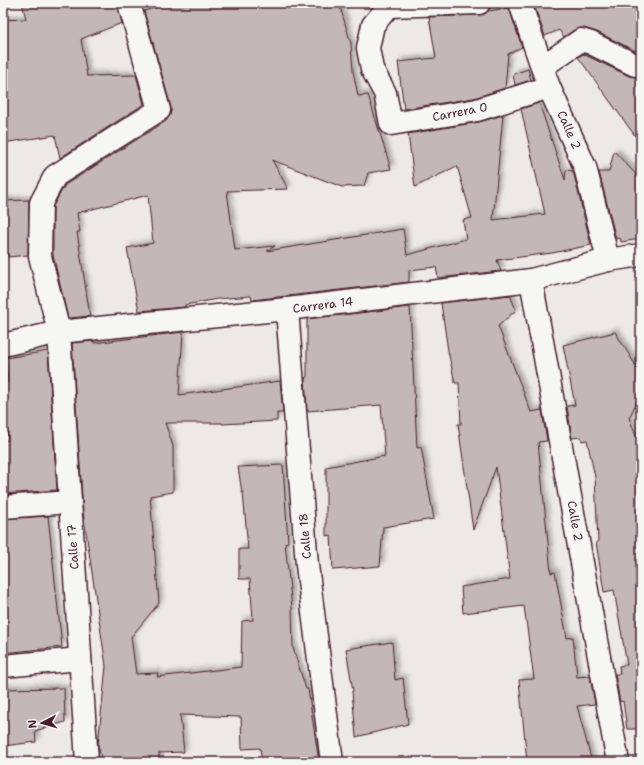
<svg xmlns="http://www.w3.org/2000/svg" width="644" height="765" viewBox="0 0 644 765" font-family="'Shantell Sans',sans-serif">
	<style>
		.building { fill: #c4b7b7; stroke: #4a1f2b; filter: url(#shadow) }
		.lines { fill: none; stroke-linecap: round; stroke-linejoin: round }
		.minor-casing { stroke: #4a1f2b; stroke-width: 25 }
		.minor { stroke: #f6f6f2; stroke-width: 22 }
		.labels { text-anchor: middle; stroke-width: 3; stroke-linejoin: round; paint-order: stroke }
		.street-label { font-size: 12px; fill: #4a1f2b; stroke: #f6f6f2 }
	</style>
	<defs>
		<filter id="shadow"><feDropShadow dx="3.5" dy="-3.5" stdDeviation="2" flood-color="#0004"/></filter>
	</defs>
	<rect width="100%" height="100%" fill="#ece9e6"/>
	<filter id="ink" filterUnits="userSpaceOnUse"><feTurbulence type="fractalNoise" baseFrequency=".025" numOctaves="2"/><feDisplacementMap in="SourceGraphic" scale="8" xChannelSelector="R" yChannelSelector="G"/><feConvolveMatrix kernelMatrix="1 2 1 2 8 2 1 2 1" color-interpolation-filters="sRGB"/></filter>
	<g filter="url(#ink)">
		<g class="building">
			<path d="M22,3H117L122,23L81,39L87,76L136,75L144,104L60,158L55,135L3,143V20L26,19Z"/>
			<path d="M170,3H339L351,44L353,71L358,96L368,95L391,169L368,173L364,186L342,187L272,160L288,189L227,191L235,250L275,246L267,251L403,229L407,255L466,239L463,220L472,218L457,166L415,187L408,134L479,122L503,115L493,220L545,214L521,109L539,103L565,180L566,170L573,171L591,245L552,253L497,260L501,271L438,278L436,267L409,270V282L252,300L251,296L217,299L185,305V307L139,311L127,248L153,243L148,195L77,213L80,232H77L90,316L68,318L53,255V206L65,185L166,121L170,115L171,107L144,11Z"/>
			<path d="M537,3H641V52H638L597,32L584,28H579L574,30L564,37L559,30L545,36L534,5H538Z"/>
			<path d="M509,8L522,47L508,54L505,88L474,98L404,109L398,62L436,58L429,17L479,15L485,14L488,11Z"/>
			<path d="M583,54L629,76L641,78V144L578,57Z"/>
			<path d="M528,69L531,80L515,85L513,74Z"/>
			<path d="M614,151L641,180V239L621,242L620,238L616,239L599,172H609Z"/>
			<path d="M29,200L28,255L8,257L3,240V201Z"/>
			<path d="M510,295L516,310L498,326L531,412L542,410L547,441L538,442L551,573L555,572L567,638L573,637L577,677L590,676L595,704L577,706L592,762H527L519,680L534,679L524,606L463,613L461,587L510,579L496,467L473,530L458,424H461L459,383H455L448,351L441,303Z"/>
			<path d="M410,307L417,448L421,447L434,519L383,527L380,566L333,570L331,535L326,536V467L385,456L381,405L307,411L305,378L307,377V319Z"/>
			<path d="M183,332L179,395L280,381L283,413H277V421L222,424V423H165L173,446V492L150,496L159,603L131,637L136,674L158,673L157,677L241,667L242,621L253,620L250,579H239V549H248L243,492L242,493L238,467L283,465L288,542L285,543L292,608L293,648L306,689H308L319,762H262L260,748L242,749L241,717L180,715L184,752L159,753V762H102L98,745L106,666L83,512L72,343L94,341V343Z"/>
			<path d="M615,332L641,374V393L629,418L641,449V729H627L623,701L620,702L615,674H620L619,666L627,665L614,590L604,592L596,542H598L595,477L587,440L582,441L581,437L572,438L567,406L575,405L563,345Z"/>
			<path d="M48,351L57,490L3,494V441L8,440L3,396V382H8L6,358Z"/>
			<path d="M48,516L62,647L3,653V519Z"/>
			<path d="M392,642L395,680L403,678L408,724L356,737L352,691H353L346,649Z"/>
			<path d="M64,688L65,722L35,731L36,742L3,746V689Z"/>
		</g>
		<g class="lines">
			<defs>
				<g id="minor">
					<path d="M388,3L389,6L373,25L368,48L372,69L385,93L391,124L477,110L549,87"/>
					<path d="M520,3L549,87L585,167L608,260"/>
					<path d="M389,6L479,3"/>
					<path d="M542,67L581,40L591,43L635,65H641"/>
					<path d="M531,280L618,762"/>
					<path d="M287,309L307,565L332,762"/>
					<path d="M3,345L59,332L287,309L531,280L608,260L641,255"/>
					<path d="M3,507L70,502"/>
					<path d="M3,666L80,659"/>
					<path d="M87,762L59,332L40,256L41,203L55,176L159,110L129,3"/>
				</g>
			</defs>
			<use href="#minor" class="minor-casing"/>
			<use href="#minor" class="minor"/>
		</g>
	</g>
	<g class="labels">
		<g class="street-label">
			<text transform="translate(460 112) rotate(-11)" y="4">Carrera 0</text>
			<text transform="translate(569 130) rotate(66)" y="4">Calle 2</text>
			<text transform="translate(323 305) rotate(-7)" y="4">Carrera 14</text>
			<text transform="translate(575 521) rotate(80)" y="4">Calle 2</text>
			<text transform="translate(305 536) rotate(-95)" y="4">Calle 18</text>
			<text transform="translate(73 547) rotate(-94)" y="4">Calle 17</text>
		</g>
	</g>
	<rect width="644" height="765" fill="none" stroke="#f6f6f2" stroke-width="16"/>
	<rect x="8" y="8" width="628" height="749" fill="none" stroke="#4a1f2b" stroke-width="1.5" filter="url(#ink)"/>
	<g transform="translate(42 723) rotate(264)" stroke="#f6f6f2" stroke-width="3" paint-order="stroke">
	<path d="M0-3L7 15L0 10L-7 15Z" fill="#4a1f2b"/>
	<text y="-6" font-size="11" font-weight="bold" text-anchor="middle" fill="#4a1f2b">N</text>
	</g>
</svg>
